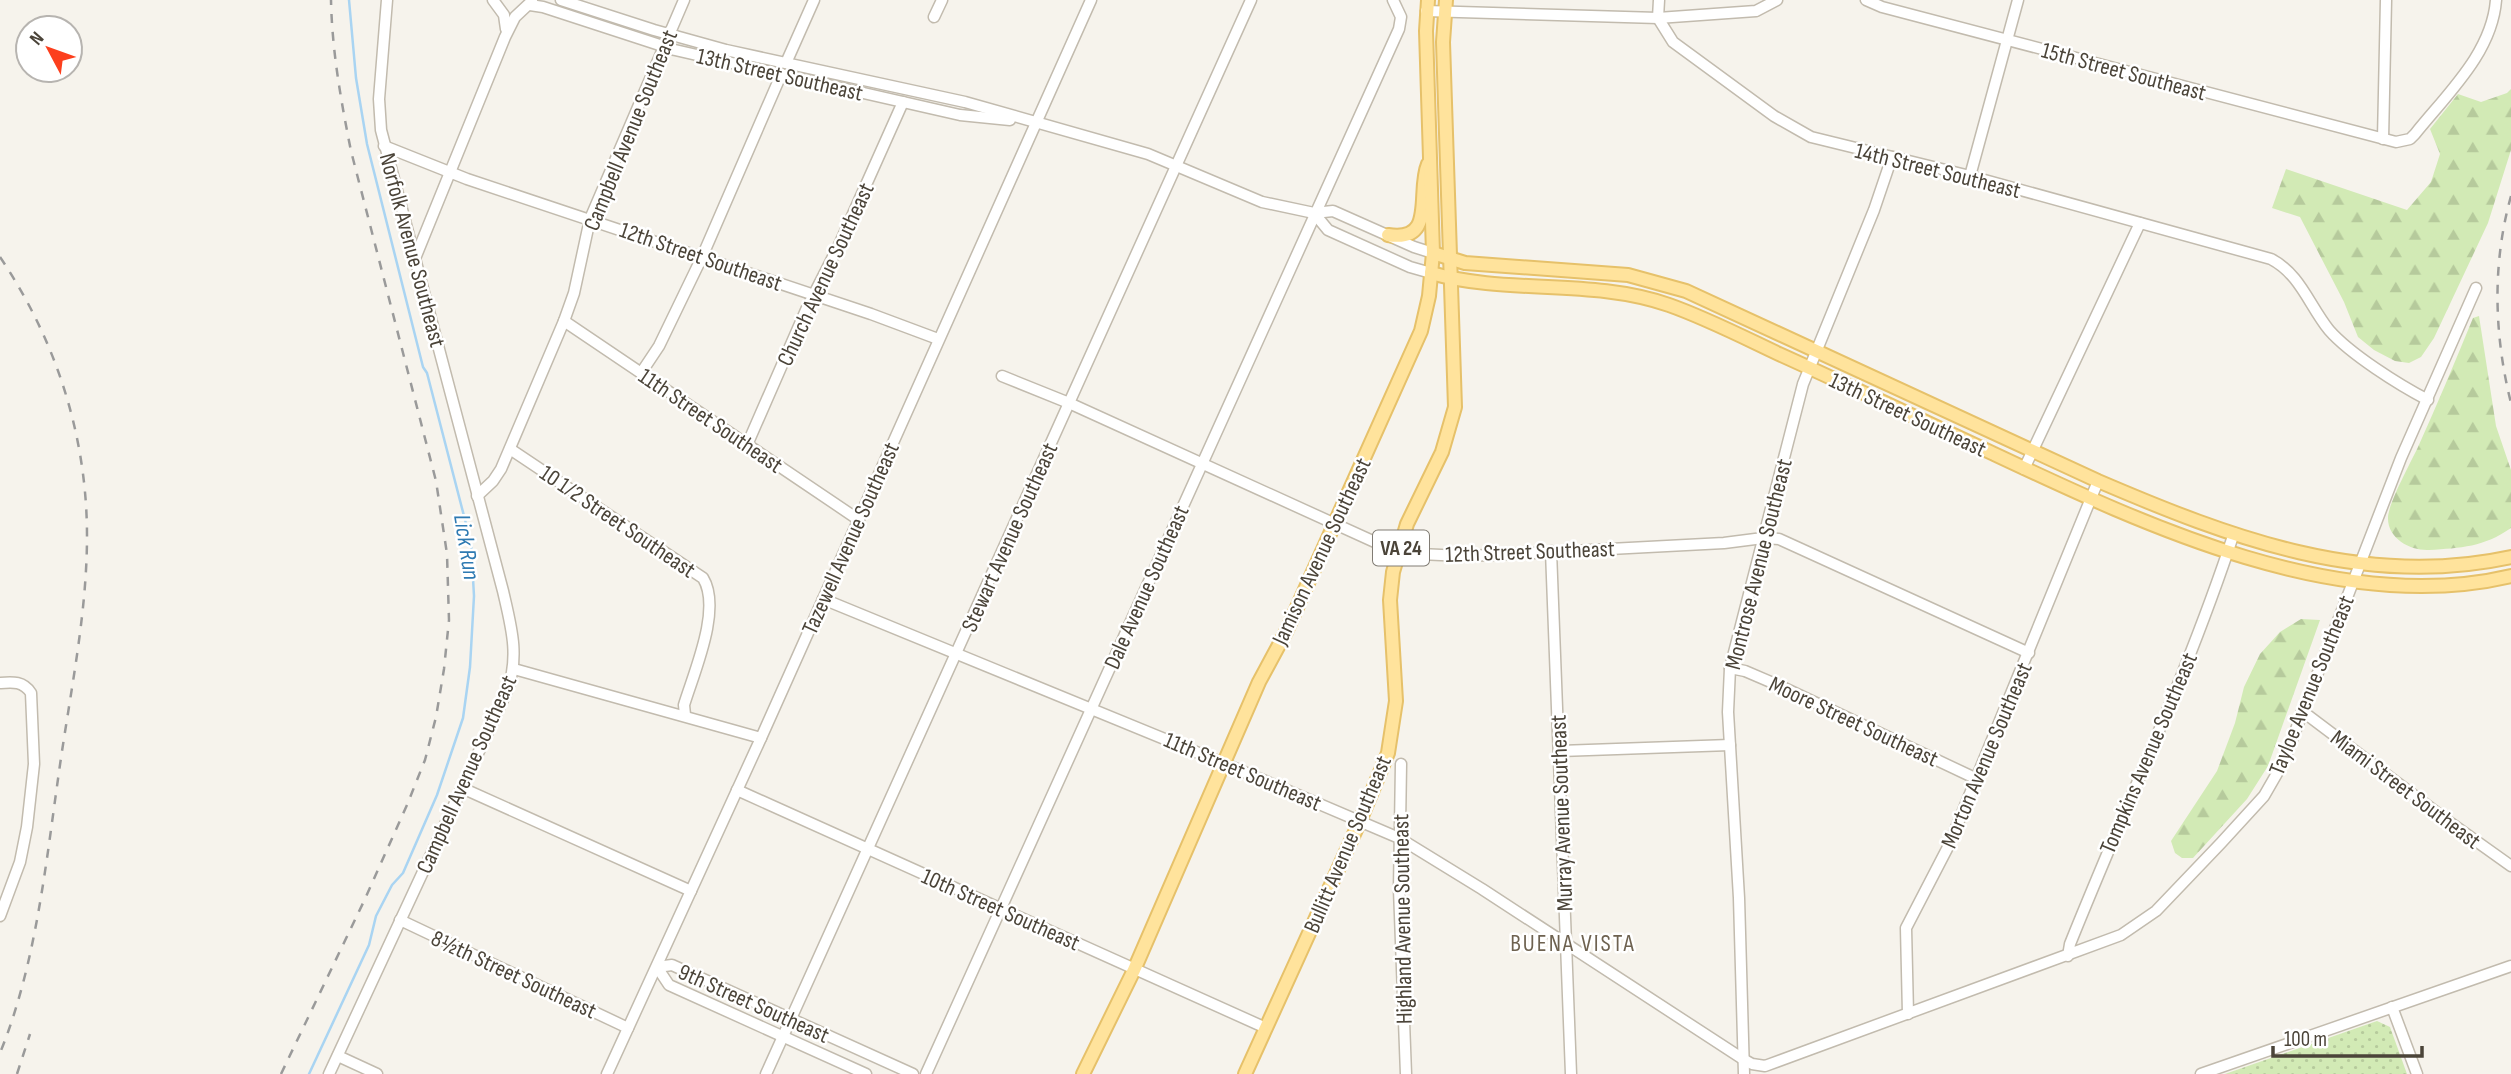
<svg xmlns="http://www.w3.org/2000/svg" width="2511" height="1074" viewBox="0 0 2511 1074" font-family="'Sofia Sans Condensed',sans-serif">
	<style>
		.forest { fill: url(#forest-firs) }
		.park { fill: url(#park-dots) }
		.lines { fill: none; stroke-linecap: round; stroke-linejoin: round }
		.stream { stroke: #a9d4f2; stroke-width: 2.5 }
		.minor-casing { stroke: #c2bbae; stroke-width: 13 }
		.major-casing { stroke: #e6c16a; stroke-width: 16 }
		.minor { stroke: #fff; stroke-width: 10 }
		.major { stroke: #ffe39c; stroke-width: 12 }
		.rail { stroke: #9a9a9a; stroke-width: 2.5; stroke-dasharray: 9 9; stroke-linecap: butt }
		.labels { text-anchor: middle; stroke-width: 5; stroke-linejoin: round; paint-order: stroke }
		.shield { fill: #fff; stroke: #817c74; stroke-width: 2 }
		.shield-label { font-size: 21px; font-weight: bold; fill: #4b4439 }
		.street-label { font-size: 23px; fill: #4b4439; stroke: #fff }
		.water-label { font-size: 24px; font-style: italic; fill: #2e7ab2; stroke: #fff }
		.neighbourhood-label { font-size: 24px; letter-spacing: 2px; fill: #6e6250; stroke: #fff }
	</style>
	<defs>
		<pattern id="forest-firs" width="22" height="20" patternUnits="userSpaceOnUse" patternTransform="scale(1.75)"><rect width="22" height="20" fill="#d2eab5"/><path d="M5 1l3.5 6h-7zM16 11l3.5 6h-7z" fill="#b6ca9c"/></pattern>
		<pattern id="park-dots" width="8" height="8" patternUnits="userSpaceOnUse" patternTransform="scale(1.75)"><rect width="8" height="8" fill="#d2eab5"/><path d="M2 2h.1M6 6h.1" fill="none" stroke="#b6ca9c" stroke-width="1.8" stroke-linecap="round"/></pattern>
	</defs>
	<rect width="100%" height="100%" fill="#f6f3ec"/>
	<g class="forest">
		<path d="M2511,89V150L2488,223L2434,338L2421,357L2409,363L2395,361L2374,350L2358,337L2344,302L2300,217L2272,208L2286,169L2407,210L2431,182L2440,154L2430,129L2458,94L2481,102L2507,93Z"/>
		<path d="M2479,316L2496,426L2511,470V528C2484,547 2461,548 2429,550C2411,551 2387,539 2388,517C2389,502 2411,462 2418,447C2437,405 2455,362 2473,318Z"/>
		<path d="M2301,619L2320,620L2268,766L2247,799L2193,858H2182L2175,853L2171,841L2217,771L2235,723L2244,687L2260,654L2280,632Z"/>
	</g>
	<path class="park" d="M2377,1021L2390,1027L2407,1074H2225Z"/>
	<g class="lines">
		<path class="stream" d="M309,1074L369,945L376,916L392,885L403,873L437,795L463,718L470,667L474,596L471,543L427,373L423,367L367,144L356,78L349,0"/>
		<defs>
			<g id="minor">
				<path d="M493,0L504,15L506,29"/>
				<path d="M561,0L654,30L726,50L965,102L1148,154L1262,202L1314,213L1333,211L1414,247L1433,253"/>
				<path d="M1659,0L1658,18L1673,42L1774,116L1811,137L1970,176L2271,259C2300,274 2309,305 2329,330C2350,354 2399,385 2428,400"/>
				<path d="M1866,0L1882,7L2396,142L2410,139L2415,134C2447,94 2492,53 2496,0"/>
				<path d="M530,5L543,7L675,50L960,115L1010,120"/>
				<path d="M1426,11L1658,18L1756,11L1777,0"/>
				<path d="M934,17L942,0"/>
				<path d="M786,63L814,0"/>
				<path d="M2383,139L2386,0"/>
				<path d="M384,146L467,179L871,314L938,339"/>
				<path d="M1970,176L2018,0"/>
				<path d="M1314,213L1328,230L1410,267L1431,273"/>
				<path d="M416,256L505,37L515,17L532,1"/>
				<path d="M564,321L859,520"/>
				<path d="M641,373L659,346L702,257L781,75"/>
				<path d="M1002,376L1069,403L1399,553L1462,556L1493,555L1724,543L1763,538L1779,539L1801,549L2029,653"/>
				<path d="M747,445L806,310L840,243L903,102"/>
				<path d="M510,449L703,578C722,609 694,672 684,705L685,715"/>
				<path d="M2024,469L2140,223"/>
				<path d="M477,496L493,481L501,469L564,321L574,293L590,219L684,0"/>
				<path d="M1551,551L1571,1074"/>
				<path d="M823,599L1223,763L1399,838L1482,889L1743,1059L1752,1064L1765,1066L2121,935L2156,911L2221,843L2264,796L2283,763L2401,458L2476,288"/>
				<path d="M1730,668L1745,671L1780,686L1977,779"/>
				<path d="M514,669L761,738"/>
				<path d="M0,683C13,682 23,681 31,693L34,764L27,827L20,862L0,916"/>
				<path d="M2302,711L2448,821L2511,866"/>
				<path d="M1560,751L1730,745"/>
				<path d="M1401,764L1399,889L1406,1074"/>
				<path d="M462,788L691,891"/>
				<path d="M737,790L1266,1028"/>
				<path d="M400,920L628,1028"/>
				<path d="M2068,956L2070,944C2125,807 2188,673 2234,533"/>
				<path d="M2392,1007L2417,1074"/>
				<path d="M1908,1014L1906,928L1949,845L2098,481"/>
				<path d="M338,1056L377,1074"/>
				<path d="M329,1074L507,691C520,656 511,626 503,591L381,130L379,99L387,0"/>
				<path d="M607,1074L761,738L1091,0"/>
				<path d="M766,1074L1251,0"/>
				<path d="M866,1074L669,985L657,967L672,965L913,1074"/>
				<path d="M926,1074L1399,29L1401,17L1393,0"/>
				<path d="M1744,1074L1739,898L1728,712L1730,668L1803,384L1874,210L1892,157"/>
				<path d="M2201,1074L2511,966"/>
			</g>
			<g id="major">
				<path d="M1388,235C1437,243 1416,192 1428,164"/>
				<path d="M1433,253L1465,263L1628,275L1686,291L2098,481C2231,538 2365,589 2511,557"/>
				<path d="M1431,273C1508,295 1592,278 1669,305C1706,318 1743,337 1779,354C1850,386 1921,420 1992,453C2145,525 2339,617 2511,576"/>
				<path d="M1083,1074L1134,970L1259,682L1286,632L1421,331L1429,296L1433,253L1426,31L1428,0"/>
				<path d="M1245,1074L1360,821L1388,753L1396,701L1390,600L1393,572L1407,524L1442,452L1455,407L1443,42L1446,0"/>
			</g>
		</defs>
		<use href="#minor" class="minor-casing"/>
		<use href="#major" class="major-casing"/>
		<use href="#minor" class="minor"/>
		<use href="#major" class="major"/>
		<g class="rail">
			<path d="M2511,196C2492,264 2494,335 2511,403"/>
			<path d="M0,257C56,340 87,436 87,536C87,617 69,698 58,779C45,871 35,967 0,1053"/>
			<path d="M17,1074L30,1034"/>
			<path d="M281,1074L364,901L407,805L425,760L436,717L444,669L449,620L447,554L436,481L351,151C341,101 332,51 331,0"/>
		</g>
	</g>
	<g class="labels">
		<rect class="shield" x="1373" y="530.5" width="56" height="35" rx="5"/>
		<g class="shield-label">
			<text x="1401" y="555">VA 24</text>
		</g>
		<g class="street-label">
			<text transform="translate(2124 71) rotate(15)" y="8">15th Street Southeast</text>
			<text transform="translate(780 74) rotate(13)" y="8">13th Street Southeast</text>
			<text transform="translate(630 130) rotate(-68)" y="8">Campbell Avenue Southeast</text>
			<text transform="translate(1938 170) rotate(14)" y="8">14th Street Southeast</text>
			<text transform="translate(413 250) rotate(75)" y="8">Norfolk Avenue Southeast</text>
			<text transform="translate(701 256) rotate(19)" y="8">12th Street Southeast</text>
			<text transform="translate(825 274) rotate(-65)" y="8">Church Avenue Southeast</text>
			<text transform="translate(1908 414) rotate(25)" y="8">13th Street Southeast</text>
			<text transform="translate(711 420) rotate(34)" y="8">11th Street Southeast</text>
			<text transform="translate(618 521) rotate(34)" y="8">10 1/2 Street Southeast</text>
			<text transform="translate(1009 537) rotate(-66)" y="8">Stewart Avenue Southeast</text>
			<text transform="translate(850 538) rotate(-66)" y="8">Tazewell Avenue Southeast</text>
			<text transform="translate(1321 551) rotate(-65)" y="8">Jamison Avenue Southeast</text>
			<text transform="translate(1530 551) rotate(-2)" y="8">12th Street Southeast</text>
			<text transform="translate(1758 564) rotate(-76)" y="8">Montrose Avenue Southeast</text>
			<text transform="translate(1146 587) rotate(-66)" y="8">Dale Avenue Southeast</text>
			<text transform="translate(2311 685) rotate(-68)" y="8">Tayloe Avenue Southeast</text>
			<text transform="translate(1854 721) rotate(25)" y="8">Moore Street Southeast</text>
			<text transform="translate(2148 753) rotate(-67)" y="8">Tompkins Avenue Southeast</text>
			<text transform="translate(1986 755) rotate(-67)" y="8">Morton Avenue Southeast</text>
			<text transform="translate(1243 771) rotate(23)" y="8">11th Street Southeast</text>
			<text transform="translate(466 774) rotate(-66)" y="8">Campbell Avenue Southeast</text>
			<text transform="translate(2406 789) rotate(37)" y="8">Miami Street Southeast</text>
			<text transform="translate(1561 813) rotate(-92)" y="8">Murray Avenue Southeast</text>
			<text transform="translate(1347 844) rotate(-67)" y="8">Bullitt Avenue Southeast</text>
			<text transform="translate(1001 909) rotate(24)" y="8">10th Street Southeast</text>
			<text transform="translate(1402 919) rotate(-91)" y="8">Highland Avenue Southeast</text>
			<text transform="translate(514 974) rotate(25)" y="8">8½th Street Southeast</text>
			<text transform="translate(754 1003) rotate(24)" y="8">9th Street Southeast</text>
		</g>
		<g class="water-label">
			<text transform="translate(467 547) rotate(81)" y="8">Lick Run</text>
		</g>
		<g class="neighbourhood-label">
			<text x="1573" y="951">BUENA VISTA</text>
		</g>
	</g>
	<g transform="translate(49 49) rotate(311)"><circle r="33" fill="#ffffff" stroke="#b7b4b0" stroke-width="2"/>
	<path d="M0-5L12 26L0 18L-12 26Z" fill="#fc3f1d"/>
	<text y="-10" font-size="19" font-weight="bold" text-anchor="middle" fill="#4b4439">N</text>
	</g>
	<path d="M2273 1046v10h149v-10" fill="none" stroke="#4b4439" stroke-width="3.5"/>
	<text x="2284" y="1046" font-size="21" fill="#4b4439" stroke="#ffffff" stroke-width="5" paint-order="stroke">100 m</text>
</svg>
